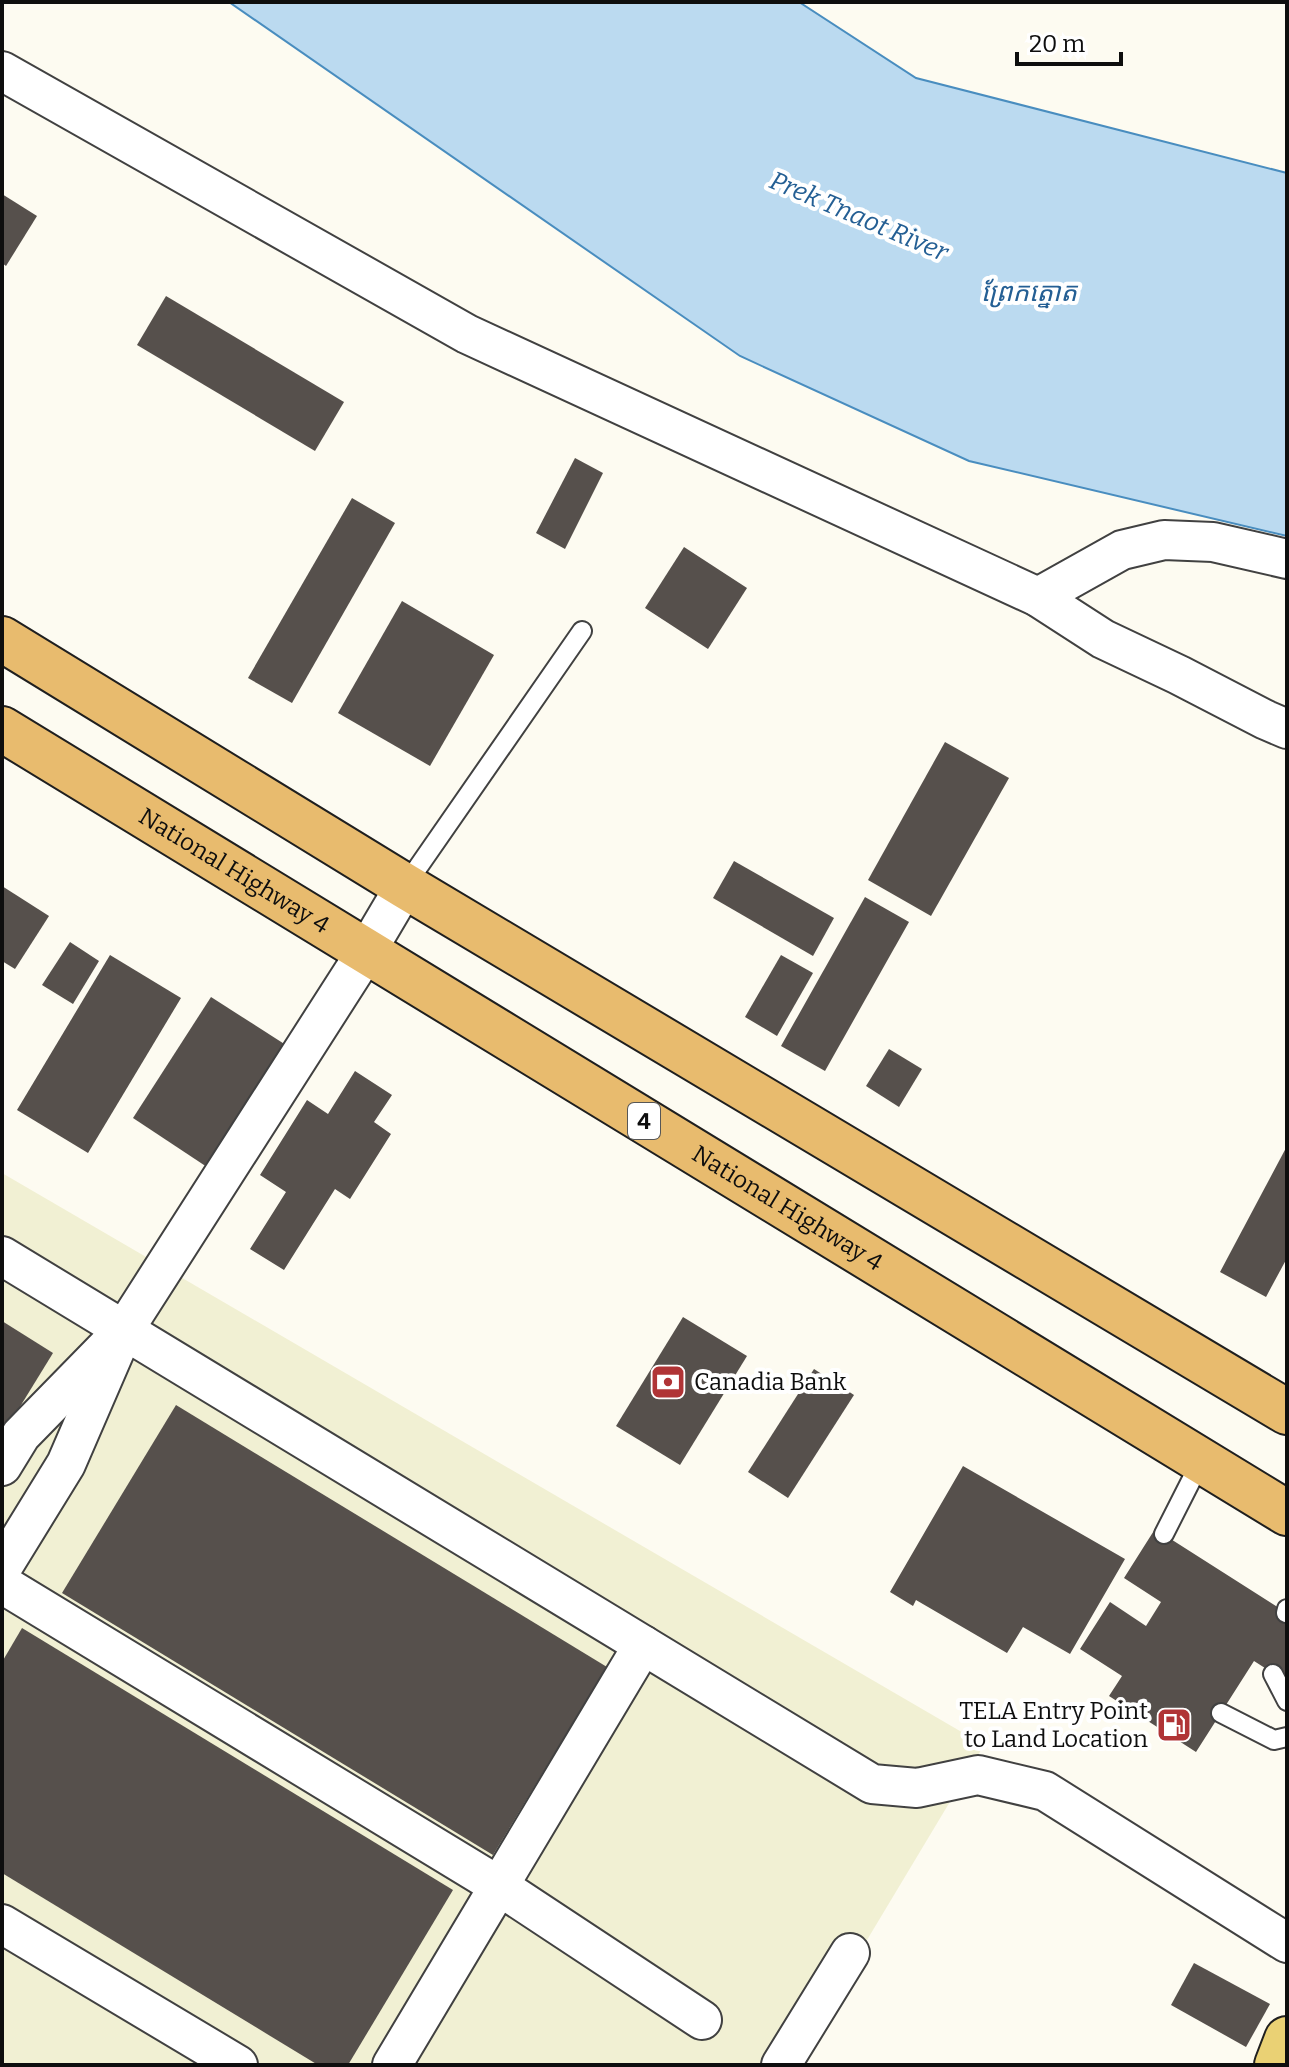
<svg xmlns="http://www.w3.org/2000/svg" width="1289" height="2067" viewBox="0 0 1289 2067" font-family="Bitter,'Noto Sans Khmer',serif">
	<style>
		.farmland { fill: #f1f0d3 }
		.water { fill: #bbdaf0; stroke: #498dbf; stroke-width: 2 }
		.building { fill: #56504c }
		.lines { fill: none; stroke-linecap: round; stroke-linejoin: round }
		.service-casing { stroke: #414141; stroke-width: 22 }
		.minor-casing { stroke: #414141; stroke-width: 42 }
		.primary-casing { stroke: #1f1f1f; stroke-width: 48 }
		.trunk-casing { stroke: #1f1f1f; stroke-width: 48 }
		.service { stroke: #fff; stroke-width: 18 }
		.minor { stroke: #fff; stroke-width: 38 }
		.primary { stroke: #ead174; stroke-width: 44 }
		.trunk { stroke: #e8bb6e; stroke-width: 44 }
		.labels { text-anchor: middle; stroke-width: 8; stroke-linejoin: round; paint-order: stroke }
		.shield { fill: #fff; stroke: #565656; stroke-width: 2 }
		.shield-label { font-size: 22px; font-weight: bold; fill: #0e0e0e }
		.street-label { font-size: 24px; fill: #0e0e0e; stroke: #fff }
		.poi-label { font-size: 24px; fill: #0e0e0e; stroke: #fff; text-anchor: start }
		.water-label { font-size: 26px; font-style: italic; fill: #245f94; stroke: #fff }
	</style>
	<rect width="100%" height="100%" fill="#fdfbf1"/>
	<path class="farmland" d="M2,1173L984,1745L792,2065H2Z"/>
	<path class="water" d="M229,2H799L916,78L1287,173V536L969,461L740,356Z"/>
	<g class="building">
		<path d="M2,194L37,216L6,266L2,263Z"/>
		<path d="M166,296L344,402L315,451L137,345Z"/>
		<path d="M575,458L603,473L565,549L536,533Z"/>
		<path d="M352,498L395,523L292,703L248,678Z"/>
		<path d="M684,547L747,588L708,649L645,608Z"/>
		<path d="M402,601L494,655L430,766L338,713Z"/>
		<path d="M945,742L1009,778L931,916L868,880Z"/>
		<path d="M734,861L834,918L813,956L713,898Z"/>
		<path d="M2,886L49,916L15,969L2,961Z"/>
		<path d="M865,897L909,922L825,1071L781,1046Z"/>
		<path d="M70,942L99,961L73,1004L42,985Z"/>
		<path d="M110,955L181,998L88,1153L17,1110Z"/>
		<path d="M781,955L813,973L777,1036L745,1017Z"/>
		<path d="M211,997L289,1047L210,1169L133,1118Z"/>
		<path d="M889,1049L922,1069L899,1107L866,1086Z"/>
		<path d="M355,1071L392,1095L374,1122L391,1134L350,1199L335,1189L284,1270L250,1249L286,1192L260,1175L307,1100L328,1114Z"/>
		<path d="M1287,1146V1258L1266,1297L1220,1272Z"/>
		<path d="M683,1317L747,1356L680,1465L616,1426Z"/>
		<path d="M2,1321L53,1353L2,1436Z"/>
		<path d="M814,1369L854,1395L788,1498L748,1472Z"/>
		<path d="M176,1405L607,1667L493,1855L62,1593Z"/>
		<path d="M963,1466L1125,1559L1070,1654L1023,1627L1007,1653L916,1600L913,1606L890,1592Z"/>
		<path d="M1155,1529L1287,1613V1682L1254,1661L1196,1752L1109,1696L1122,1676L1080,1649L1110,1602L1146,1626L1161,1602L1124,1578Z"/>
		<path d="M22,1628L453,1890L348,2065H318L2,1873V1662Z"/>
		<path d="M1194,1963L1270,2004L1246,2047L1171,2005Z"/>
	</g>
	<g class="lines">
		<defs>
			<g id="service">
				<path d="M405,886L582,631"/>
				<path d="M1164,1534L1201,1461"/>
				<path d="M1286,1613L1287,1609"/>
				<path d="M1273,1674L1287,1701"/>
				<path d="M1221,1713L1274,1740L1287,1737"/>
			</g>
			<g id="minor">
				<path d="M2,71L467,334L1038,597L1103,639L1179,675L1266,720L1287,729"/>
				<path d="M1038,597L1122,550L1164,540L1213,542L1287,559"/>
				<path d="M2,1256L872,1784L917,1788L978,1775L1045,1791L1287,1943"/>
				<path d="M2,1466L21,1435L108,1346"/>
				<path d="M2,1568L66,1464L124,1330L366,952L405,886"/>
				<path d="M2,1584L499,1886L702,2020"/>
				<path d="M2,1924L238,2065"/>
				<path d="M392,2065L643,1645"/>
				<path d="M781,2065L850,1953"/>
			</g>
			<path id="primary" d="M1277,2065L1287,2039"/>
			<g id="trunk">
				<path d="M2,639L405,886L1287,1412"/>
				<path id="s1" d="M2,729L1287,1513"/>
			</g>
		</defs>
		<use href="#service" class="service-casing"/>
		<use href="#minor" class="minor-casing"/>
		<use href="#primary" class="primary-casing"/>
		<use href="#trunk" class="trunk-casing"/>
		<use href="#service" class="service"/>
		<use href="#minor" class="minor"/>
		<use href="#primary" class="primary"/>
		<use href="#trunk" class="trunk"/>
	</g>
	<defs>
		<symbol id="bank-square" viewBox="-11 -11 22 22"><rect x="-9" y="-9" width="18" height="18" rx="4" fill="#b03436" stroke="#fff"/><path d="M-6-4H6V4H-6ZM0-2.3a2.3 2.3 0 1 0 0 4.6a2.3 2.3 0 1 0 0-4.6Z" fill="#fff"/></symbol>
		<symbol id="fuel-square" viewBox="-11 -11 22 22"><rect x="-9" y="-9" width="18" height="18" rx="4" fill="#b03436" stroke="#fff"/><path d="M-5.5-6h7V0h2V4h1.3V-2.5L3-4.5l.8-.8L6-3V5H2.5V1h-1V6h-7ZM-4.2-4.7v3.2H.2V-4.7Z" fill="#fff"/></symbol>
	</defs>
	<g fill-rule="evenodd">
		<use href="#bank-square" x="648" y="1362" width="40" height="40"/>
		<use href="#fuel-square" x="1154" y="1705" width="40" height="40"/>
	</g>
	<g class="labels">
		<rect class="shield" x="628" y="1103" width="32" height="36" rx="6"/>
		<g class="shield-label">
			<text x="644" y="1129">4</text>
		</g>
		<g class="street-label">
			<text dy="8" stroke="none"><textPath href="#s1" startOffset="272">National Highway 4</textPath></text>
			<text dy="8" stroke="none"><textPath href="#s1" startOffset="920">National Highway 4</textPath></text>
		</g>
		<g class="poi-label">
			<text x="694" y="1390">Canadia Bank</text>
			<text x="1148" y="1719" text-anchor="end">TELA Entry Point<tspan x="1148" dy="28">to Land Location</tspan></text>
		</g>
		<g class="water-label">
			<text transform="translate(859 216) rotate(23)" y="9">Prek Tnaot River</text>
			<text x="1029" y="301">ព្រែកត្នោត</text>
		</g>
	</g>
	<rect width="1289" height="2067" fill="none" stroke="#0e0e0e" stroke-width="8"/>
	<path d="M1017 52v12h104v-12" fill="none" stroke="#0e0e0e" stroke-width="4"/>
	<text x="1029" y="52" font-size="24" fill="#0e0e0e" stroke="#ffffff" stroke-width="6" paint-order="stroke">20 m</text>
</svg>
